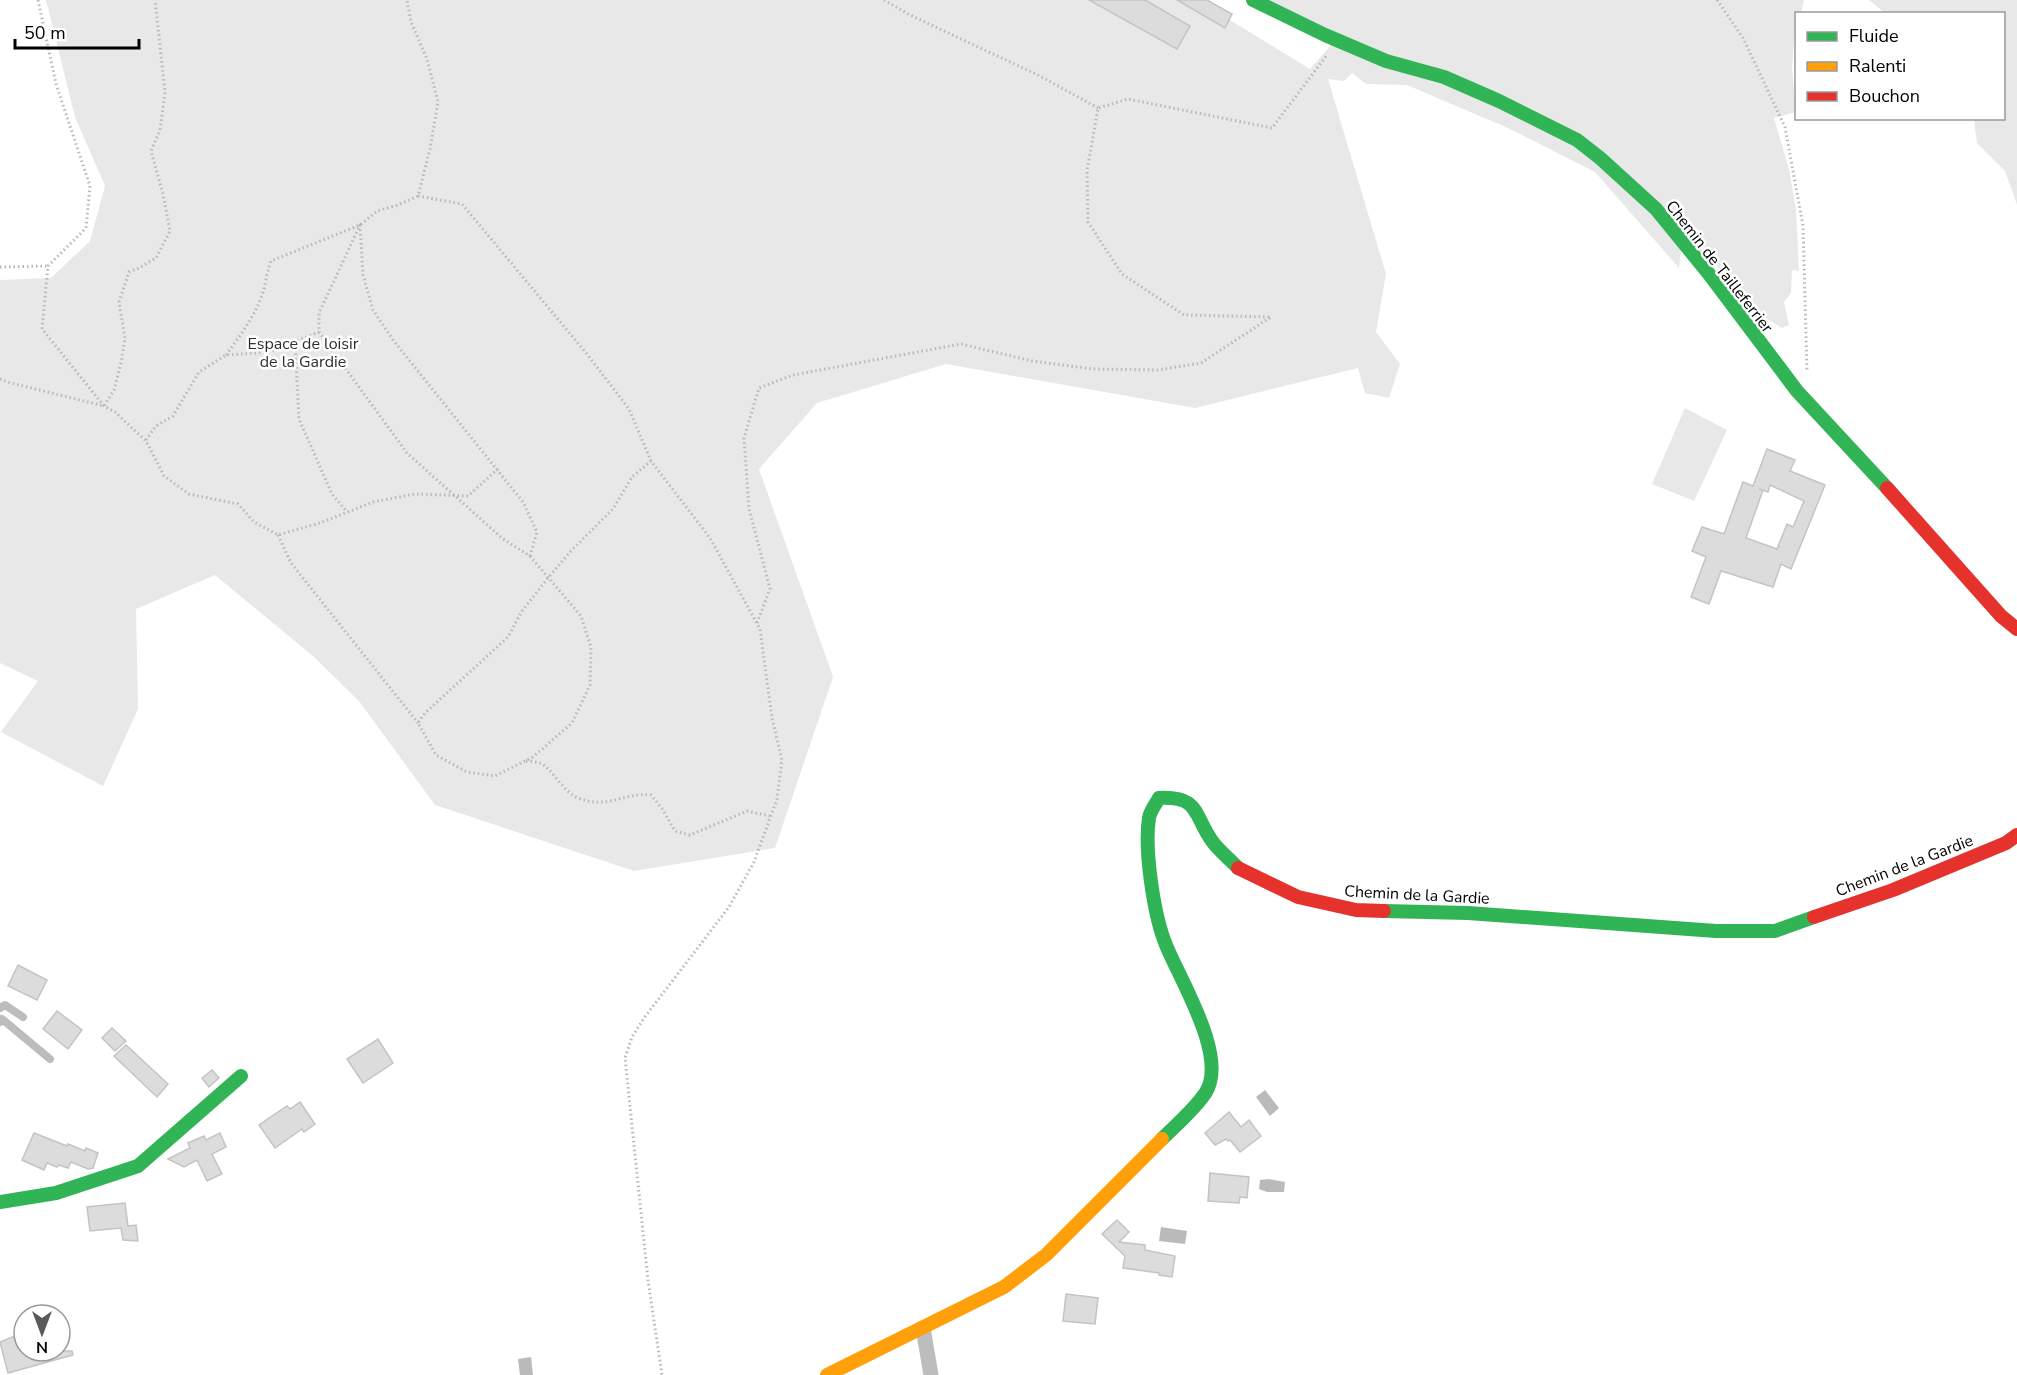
<svg xmlns="http://www.w3.org/2000/svg" width="2017" height="1375" viewBox="0 0 2017 1375" font-family="'Nunito Sans',sans-serif">
	<style>
		.green { fill: #e8e8e8 }
		.water { fill: #bababa }
		.building { fill: #dcdcdc; stroke: #c4c4c4; stroke-width: 1.5; fill-rule: evenodd }
		.lines { fill: none; stroke-linecap: round; stroke-linejoin: round }
		.path { stroke: #b8b8b8; stroke-width: 3; stroke-dasharray: 1.5 3; stroke-linecap: butt }
		.lane { stroke: #bdbdbd; stroke-width: 8 }
		.street { stroke: #bdbdbd; stroke-width: 15 }
		.fast { stroke: #30b455; stroke-width: 14 }
		.slow { stroke: #ff9f0a; stroke-width: 14 }
		.jam { stroke: #e5322d; stroke-width: 14 }
		.labels { text-anchor: middle; stroke-width: 5; stroke-linejoin: round; paint-order: stroke }
		.street-label { font-size: 16px; fill: #000; stroke: #fff }
		.park-label { font-size: 16px; fill: #2d2d2d; stroke: #fff }
	</style>
	<rect width="100%" height="100%" fill="#fff"/>
	<g class="green">
		<path d="M46,0H1197L1310,69L1339,36L1266,0H1804L1801,13L1796,14L1792,68L1796,112L1774,118L1789,169L1796,210L1799,271L1792,270L1791,293L1784,302L1789,325L1782,328L1760,315L1755,321L1713,260L1681,251L1679,268L1595,172L1508,128L1407,85L1366,84L1352,73L1344,81L1328,79L1386,274L1376,332L1400,364L1389,398L1365,393L1358,368L1195,408L946,364L817,403L759,469L833,677L775,848L634,871L435,805L359,701L314,657L215,575L136,609L138,709L103,786L1,732L38,681L0,663V280L51,278L90,241L105,186L75,117Z"/>
		<path d="M1869,0H2017V205L2005,171L1977,143L1974,119L2004,118V14L1885,13Z"/>
		<path d="M1685,408L1727,430L1694,501L1652,484Z"/>
	</g>
	<g class="water">
		<path d="M1265,1090L1279,1108L1270,1116L1256,1097Z"/>
		<path d="M1268,1179L1285,1182L1284,1192H1267L1259,1189L1260,1180Z"/>
		<path d="M1161,1227L1187,1231L1185,1244L1159,1241Z"/>
		<path d="M531,1357L533,1375H520L518,1359Z"/>
	</g>
	<g class="building">
		<path d="M1089,0H1145L1190,26L1177,49Z"/>
		<path d="M1177,0H1207L1232,14L1225,28Z"/>
		<path d="M1767,449L1795,460L1790,471L1825,485L1791,569L1781,564L1773,587L1721,571L1709,604L1691,597L1706,557L1692,551L1702,527L1724,534L1743,482L1753,486ZM1770,485L1804,501L1793,527L1787,524L1777,549L1746,538L1763,490L1759,489L1768,492Z"/>
		<path d="M18,965L47,980L37,1000L8,986Z"/>
		<path d="M57,1011L82,1030L68,1049L43,1029Z"/>
		<path d="M112,1028L126,1041L115,1051L102,1038Z"/>
		<path d="M378,1039L393,1063L363,1083L347,1059Z"/>
		<path d="M126,1045L168,1084L157,1097L114,1056Z"/>
		<path d="M212,1070L219,1078L209,1087L202,1078Z"/>
		<path d="M300,1102L315,1124L304,1132L302,1129L275,1148L259,1125L287,1106L290,1109Z"/>
		<path d="M1229,1112L1241,1127L1249,1120L1261,1136L1240,1152L1230,1140L1228,1141L1226,1139L1215,1145L1205,1133Z"/>
		<path d="M34,1133L67,1146L68,1144L85,1151L86,1148L98,1153L93,1168L88,1169L71,1162L68,1168L59,1165L57,1167L47,1163L44,1170L22,1160Z"/>
		<path d="M220,1133L226,1147L212,1154L222,1174L207,1181L197,1160L184,1167L168,1159L190,1148L188,1143L204,1136L206,1140Z"/>
		<path d="M1210,1173L1249,1177L1247,1198L1240,1197L1239,1203L1208,1201Z"/>
		<path d="M125,1203L128,1226L136,1225L138,1241L123,1240L121,1228L90,1231L87,1207Z"/>
		<path d="M1117,1220L1129,1232L1119,1242L1145,1245V1250L1175,1256L1172,1277L1159,1275V1273L1123,1268L1125,1256L1102,1234Z"/>
		<path d="M1066,1294L1098,1298L1095,1324L1063,1321Z"/>
		<path d="M24,1332V1351H72L73,1355L8,1373L0,1342Z"/>
	</g>
	<g class="lines">
		<g class="path">
			<path d="M38,0L56,84L90,186L86,228L48,266L42,329L104,406L115,412L146,441L164,476L189,494L238,504L254,522L278,535L320,523L373,502L415,494L468,496L498,469"/>
			<path d="M884,0L910,15L1038,75L1098,108"/>
			<path d="M1717,0L1743,38L1785,127L1803,226L1807,372"/>
			<path d="M418,196L462,204L587,354L629,409L651,461"/>
			<path d="M360,225L363,275L373,310L393,340L523,502L537,532L530,556L503,539L407,453L319,332V313Z"/>
			<path d="M0,267L48,266"/>
			<path d="M295,340L299,419L332,494L347,512"/>
			<path d="M226,355C239,337 253,319 261,298C266,286 266,273 271,261L360,225L377,211L398,205L418,196L430,149L438,102L427,59L411,22L407,0"/>
			<path d="M0,379L11,383L104,406L114,390L121,363L125,339L119,302L129,272L139,268L156,258L170,231L163,194L151,151L160,130L165,92L155,0"/>
			<path d="M146,440L156,426L173,416L199,372L226,355L269,352L319,332"/>
			<path d="M278,535L291,563L418,723"/>
			<path d="M530,556L581,616L591,647L590,685L572,723L533,757L495,776L467,772L436,755L418,723L425,713L508,637L522,611L548,578L570,552L613,509L632,477L651,461L710,538L760,629L772,718L782,760L777,799L754,862L729,907L644,1018L632,1037L625,1058L648,1280L662,1375"/>
			<path d="M757,623L770,589L749,509L744,438L759,388L793,375L961,344L1032,361L1093,369L1158,370L1201,363L1271,317L1184,315L1122,274L1088,222L1087,171L1098,108L1128,99L1272,128L1327,55"/>
			<path d="M526,761C531,761 536,762 540,763C551,767 563,792 578,798C607,810 624,792 651,795L663,810L675,831L690,835L747,811L770,816"/>
		</g>
		<g class="lane">
			<path d="M0,1008L5,1005L23,1017"/>
			<path d="M0,1022L2,1019L50,1059"/>
		</g>
		<path class="street" d="M923,1328L931,1375"/>
		<g class="fast">
			<path d="M1253,0L1325,35L1386,61L1444,77L1499,101L1577,140L1600,158L1656,209L1709,274L1797,391L1887,488"/>
			<path d="M1384,911L1468,913L1716,931H1775L1814,917"/>
			<path d="M1162,1139C1176,1125 1196,1108 1206,1092C1228,1056 1180,980 1166,945C1154,916 1144,850 1149,818C1150,811 1156,804 1159,798C1200,796 1193,814 1212,841C1219,851 1230,859 1238,868"/>
			<path d="M0,1202L56,1193L138,1166L241,1076"/>
		</g>
		<path class="slow" d="M827,1375L1004,1287L1046,1255L1162,1139"/>
		<g class="jam">
			<path d="M1887,488L2001,616L2017,629"/>
			<path d="M1238,868L1298,897L1356,910L1384,911"/>
			<path d="M1814,917L1893,890L2006,843L2017,835"/>
		</g>
	</g>
	<g class="labels">
		<g class="street-label">
			<text transform="translate(1720 266) rotate(52)" y="6">Chemin de Tailleferrier</text>
			<text transform="translate(1904 865) rotate(-21)" y="6">Chemin de la Gardie</text>
			<text transform="translate(1417 894) rotate(3)" y="6">Chemin de la Gardie</text>
		</g>
		<g class="park-label">
			<text x="303" y="349">Espace de loisir<tspan x="303" dy="18">de la Gardie</tspan></text>
		</g>
	</g>
	<rect x="1795" y="12" width="210" height="108" fill="#ffffff" stroke="#999999" stroke-width="1.5"/>
	<rect x="1807" y="32" width="30" height="9" fill="#30b455" stroke="#999999" stroke-width="1.5"/>
	<text x="1849" y="42" font-size="18" fill="#000000">Fluide</text>
	<rect x="1807" y="62" width="30" height="9" fill="#ff9f0a" stroke="#999999" stroke-width="1.5"/>
	<text x="1849" y="72" font-size="18" fill="#000000">Ralenti</text>
	<rect x="1807" y="92" width="30" height="9" fill="#e5322d" stroke="#999999" stroke-width="1.5"/>
	<text x="1849" y="102" font-size="18" fill="#000000">Bouchon</text>
	<g transform="translate(42 1333) rotate(180)"><circle r="28" fill="#ffffff" stroke="#999999" stroke-width="1.5"/>
	<path d="M0-4.5L10 22L0 15L-10 22Z" fill="#595959"/>
	<text y="-9" font-size="16" font-weight="bold" text-anchor="middle" fill="#000000">N</text>
	</g>
	<path d="M15 39v9h124v-9" fill="none" stroke="#000000" stroke-width="3"/>
	<text x="24" y="39" font-size="18" fill="#000000" stroke="#ffffff" stroke-width="4.5" paint-order="stroke">50 m</text>
</svg>
